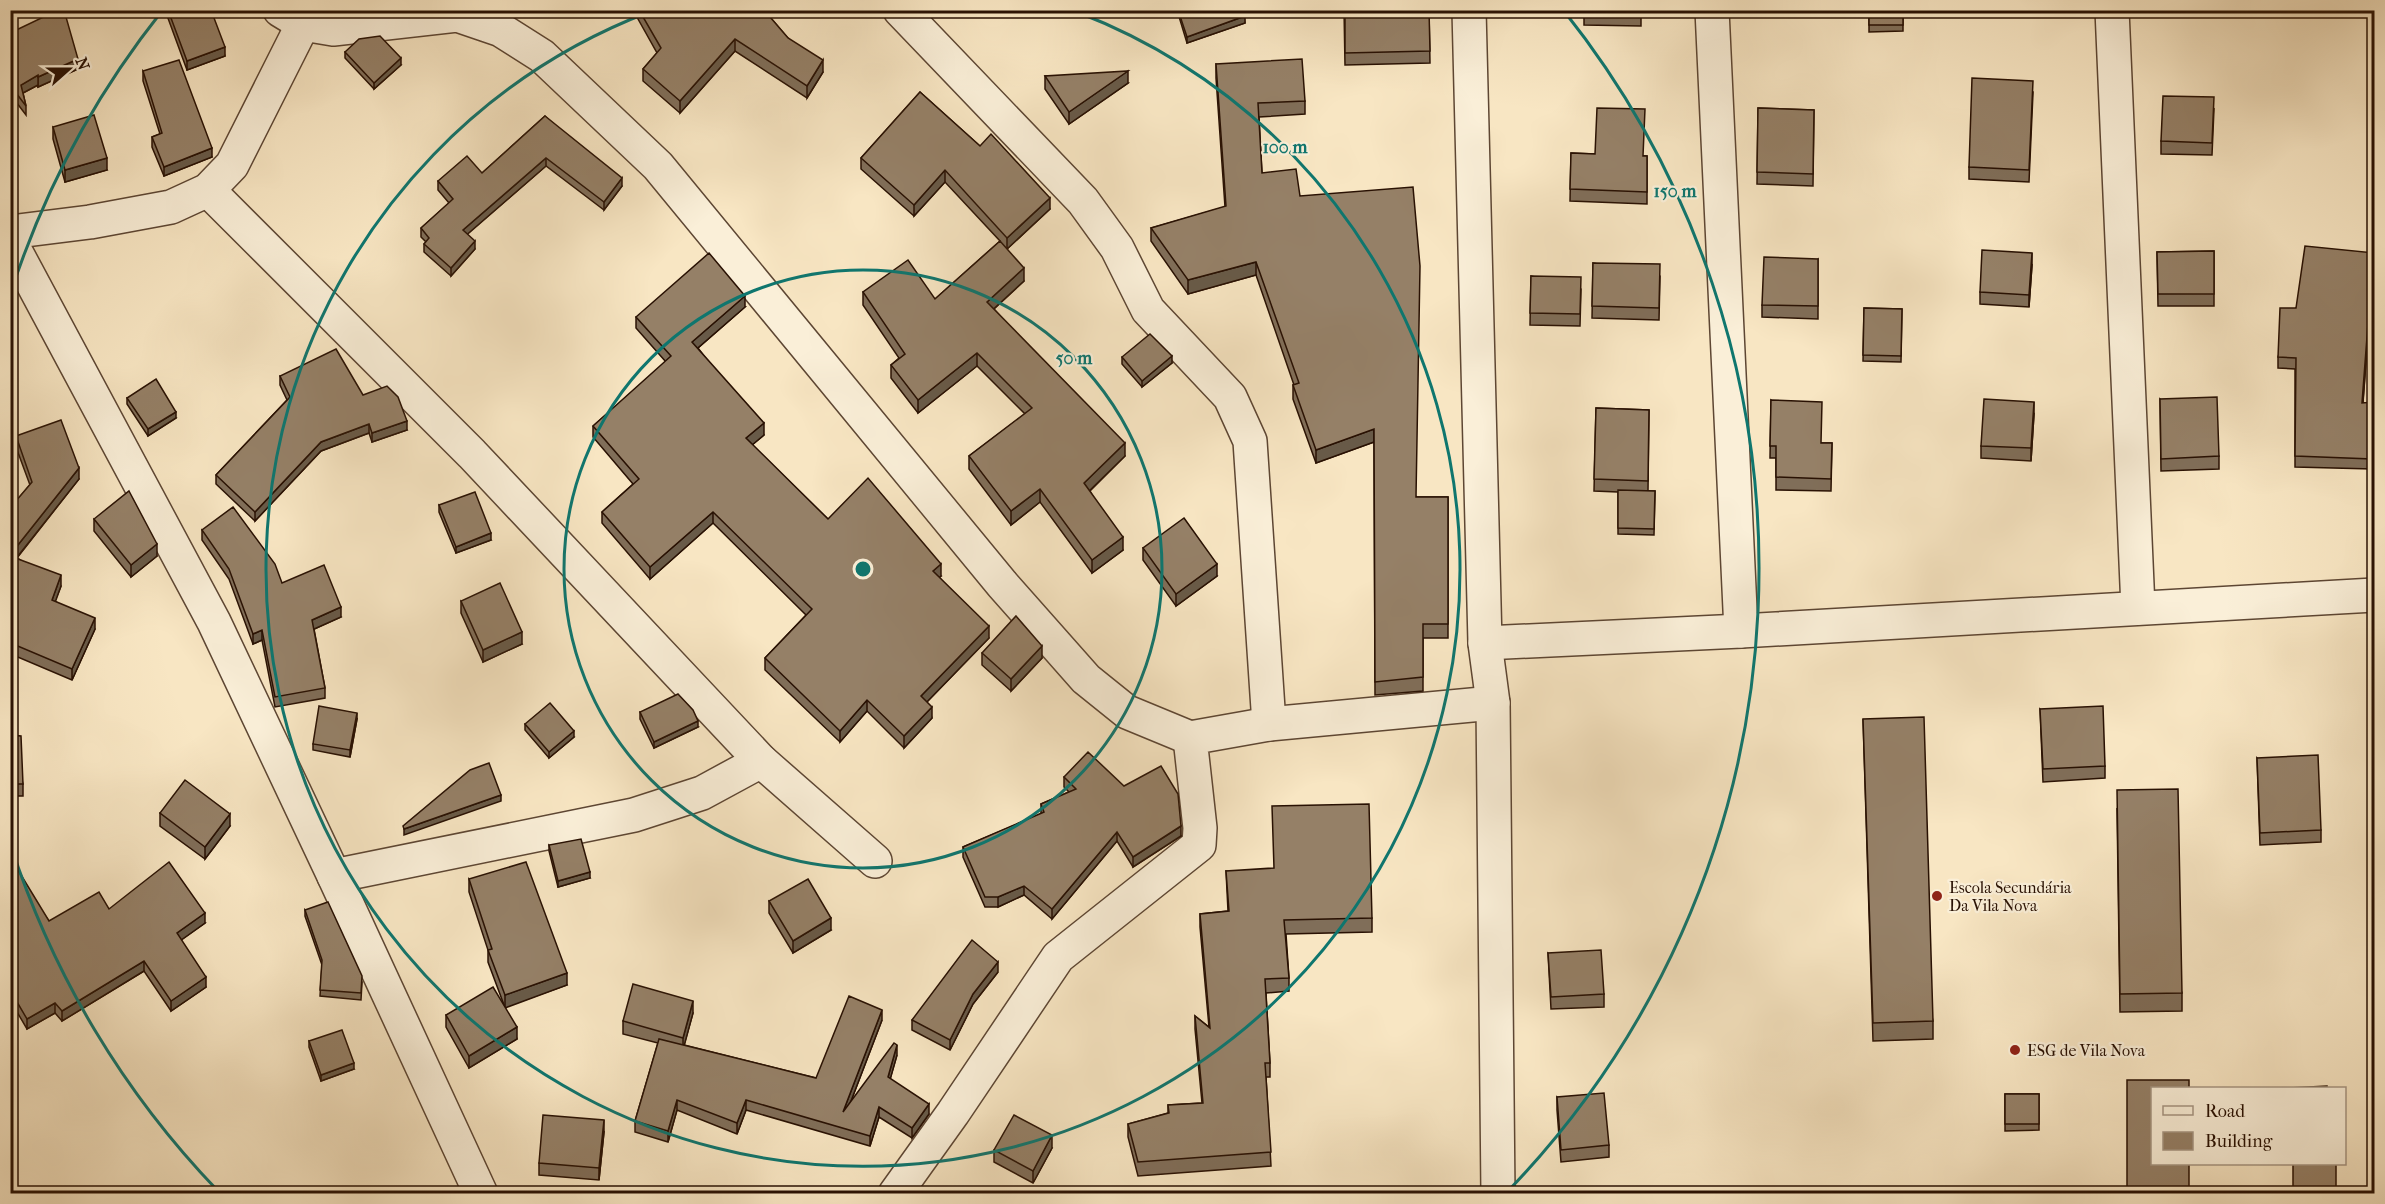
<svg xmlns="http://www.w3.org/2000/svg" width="2385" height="1204" viewBox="0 0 2385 1204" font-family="'IM FELL French Canon',serif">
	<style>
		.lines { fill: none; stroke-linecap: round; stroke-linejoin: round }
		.minor-casing { stroke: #5d4633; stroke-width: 36 }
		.minor { stroke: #faefd8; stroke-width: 33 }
		.wall { fill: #806e59; stroke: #291103; stroke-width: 1.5 }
		.shaded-wall { fill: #685a48; stroke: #291103; stroke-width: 1.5 }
		.building { fill: #958067; stroke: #291103; stroke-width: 1.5 }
		.ring { fill: none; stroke: #0f766e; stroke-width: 3 }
		.poi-dot { fill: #8f2418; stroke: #faefd8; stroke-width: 2 }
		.labels { text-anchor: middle; stroke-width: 4.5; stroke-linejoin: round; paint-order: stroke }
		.poi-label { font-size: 16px; fill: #291103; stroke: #faefd8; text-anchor: start }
		.centre { fill: #0f766e; stroke: #faefd8; stroke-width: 3 }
		.ring-label { font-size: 18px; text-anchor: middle; font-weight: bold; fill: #0f766e; stroke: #faefd8; stroke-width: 4.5; stroke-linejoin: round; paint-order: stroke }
	</style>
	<rect width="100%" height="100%" fill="#f8e6c3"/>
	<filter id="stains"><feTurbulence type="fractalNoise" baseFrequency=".00333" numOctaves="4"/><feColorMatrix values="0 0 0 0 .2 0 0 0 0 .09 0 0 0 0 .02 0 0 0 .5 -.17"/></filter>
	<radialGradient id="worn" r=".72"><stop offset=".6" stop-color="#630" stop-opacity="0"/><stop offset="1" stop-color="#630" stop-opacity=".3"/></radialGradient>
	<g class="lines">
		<defs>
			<g id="minor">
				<path d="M280,10L303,24L333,29L457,15L501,30L542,56L658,166L1002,584L1086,679L1127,712L1190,738"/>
				<path d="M900,10L1083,201L1117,248L1148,310L1230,397L1250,441L1269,724"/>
				<path d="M1469,10L1485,643L1493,703L1498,1194"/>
				<path d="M1712,10L1741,631"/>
				<path d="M2112,10L2138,608"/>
				<path d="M208,190L472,454L761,761L875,861"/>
				<path d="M10,232L90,222L171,207L208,190L232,165L303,24"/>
				<path d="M10,241L214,622L334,876L481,1194"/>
				<path d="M1485,643L1741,631L2374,595"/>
				<path d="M334,876L634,815L702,793L761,761"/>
				<path d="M895,1194L953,1113L1058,957L1199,845L1200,828L1190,738L1269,724L1493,703"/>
			</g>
		</defs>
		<use href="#minor" class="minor-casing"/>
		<use href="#minor" class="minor"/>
	</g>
	<g class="wall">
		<path d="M165,10H211L225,56L187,70Z"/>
		<path d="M633,10H764L788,38L823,72L807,98L735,51L680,113L643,81V69L657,53Z"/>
		<path d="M1177,10H1243L1245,23L1187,43Z"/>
		<path d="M1344,10H1429L1430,63L1345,65Z"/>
		<path d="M1584,10H1641V26L1584,25Z"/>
		<path d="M1762,10H1819V16L1762,14Z"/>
		<path d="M1869,10H1903V31L1869,32Z"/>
		<path d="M1958,10H2034V14L1958,16Z"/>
		<path d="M10,33L78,69L38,87V85L23,93L26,106V115L10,94Z"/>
		<path d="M345,52L401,65L374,89L345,58Z"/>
		<path d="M1216,64L1305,101V114L1259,117L1262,173L1300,196L1416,497H1448V638H1423V691L1375,695L1374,442L1316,463L1293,399V385H1294L1256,275L1188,294L1151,241V228L1225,207L1216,78Z"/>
		<path d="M143,71L212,157L164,176L152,147V137L160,134L143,81Z"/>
		<path d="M1045,76L1128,83L1069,124L1045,89Z"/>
		<path d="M920,92L1050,209L1007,249L1024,281L994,309L1125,456L1090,491L1123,550L1092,573L1040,502L1011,525L969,469V456L1025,414L977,366L918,413L891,378V365L899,358L863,305V292L935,299L1000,241L945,182L914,216L861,169V158Z"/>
		<rect x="2371" y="92" width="3" height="56"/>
		<path d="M2033,93L2029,182L1969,179V167Z"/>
		<path d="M1758,108L1814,110L1813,186L1757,184Z"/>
		<path d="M2214,109L2212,155L2161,154V141Z"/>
		<path d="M545,116L622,186L604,210L546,166L467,234L475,249L451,276L424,252V244L426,242L421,237V228L449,203L438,190V181L482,173Z"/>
		<path d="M53,127L107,170L65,182L53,139Z"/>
		<path d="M1571,153L1647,156V204L1570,201Z"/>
		<path d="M2374,242V308H2370L2363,403L2374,402V473H2372V469L2295,467V369L2278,368V357L2296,308L2374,253Z"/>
		<path d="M2214,251V306H2158L2157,252Z"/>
		<path d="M1818,259V319L1762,317V305Z"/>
		<path d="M1593,263L1660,276L1659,320L1592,318Z"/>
		<path d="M2032,265L2029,307L1980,304V292Z"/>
		<path d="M1531,276L1581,289L1580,326L1530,325Z"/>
		<path d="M745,307L698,348L764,435L752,445L828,519L941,576L939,577L989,638L927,702L932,718L904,748L867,711L840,742L765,670V658L806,615L713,523L650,579L602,523V512L633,484L593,437V426L666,362L636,328V317Z"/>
		<path d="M1864,308L1902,309L1901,362L1863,361Z"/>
		<path d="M1122,357L1172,363L1142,387L1122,364Z"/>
		<path d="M280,376L363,395L407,430L372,442L369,433L321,451L255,521L216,484V475L287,400L280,385Z"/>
		<path d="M127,398L176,418L148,436L127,404Z"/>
		<path d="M2160,399L2219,456V469L2161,471Z"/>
		<path d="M1771,400L1821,443H1832L1831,491L1776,490V458H1770Z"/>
		<path d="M1596,408L1649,410L1648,491H1655L1654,535L1618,534V492L1594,491Z"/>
		<path d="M2034,414L2031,461L1981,458V446Z"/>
		<path d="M16,436L79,479L17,558L61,586L55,601L95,629L72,680L13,655L10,508L30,485L16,447Z"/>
		<path d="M439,505L491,540L456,553L439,512Z"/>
		<path d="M94,519L157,556L131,577L94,531Z"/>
		<path d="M202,530L282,583L341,617L314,629L325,688V698L275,707L262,640L253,644L229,579L202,540Z"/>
		<path d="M1143,548L1217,576L1176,606L1143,560Z"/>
		<path d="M461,601L522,644L483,662L461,613Z"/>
		<path d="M982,653L1042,658L1011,691L982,665Z"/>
		<path d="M2040,709L2105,766V778L2043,782Z"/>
		<path d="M640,712L698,727L654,748L640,719Z"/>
		<path d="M357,719L350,757L313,750V744Z"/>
		<path d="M1863,719L1933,1021V1039L1873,1041Z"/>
		<path d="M525,724L574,737L549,758L525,730Z"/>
		<path d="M10,735L23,784V796H10Z"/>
		<path d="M2257,758L2321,830V842L2260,845Z"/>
		<path d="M1064,777L1124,786L1181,836L1133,867L1117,841L1052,919L1024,895L998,907H985L963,857V847L1041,814V804L1069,792L1064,787Z"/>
		<path d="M2117,808L2182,993V1011L2120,1012Z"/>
		<path d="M160,813L230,826L205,859L160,826Z"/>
		<path d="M549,845L590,878L558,887L549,851Z"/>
		<path d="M10,867L49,921L109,909L205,923L181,940L206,987L171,1011L144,971L62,1021L55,1013L27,1029L10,1000Z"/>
		<path d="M1226,871L1372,918V932L1286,934L1289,978V991L1266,993L1270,1063V1077H1266L1271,1166L1138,1176L1128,1137V1124L1168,1113V1105L1202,1103L1195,1029V1016L1209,1027L1200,927V914L1228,911Z"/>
		<path d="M469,879L567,985L505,1007L517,1039L469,1068L446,1027V1015L504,1005L488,962V950L469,892Z"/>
		<path d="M769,901L831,930L793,953L769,913Z"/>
		<path d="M305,910L362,982L361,1000L320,996L322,965L305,916Z"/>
		<path d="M1548,953L1604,994V1007L1551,1009Z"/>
		<path d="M998,972L973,1004L950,1050L912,1030V1020Z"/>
		<path d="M693,1013L684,1045L816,1078L882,1020L851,1101L897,1055L890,1079L929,1114L912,1138L879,1117L870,1146L746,1110L737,1134L677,1110L668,1142L635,1132V1121L658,1043L623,1034V1021Z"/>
		<path d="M309,1041L354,1069L321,1081L309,1047Z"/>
		<path d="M2005,1094H2039V1130L2005,1131Z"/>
		<path d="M1557,1097L1609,1145V1157L1561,1162L1557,1110Z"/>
		<path d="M604,1132L599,1180L539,1175V1163Z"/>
		<path d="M1052,1148L1033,1183L994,1162V1150Z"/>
	</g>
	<g class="shaded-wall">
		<path d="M1245,16V23L1187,43V37Z"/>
		<path d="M735,39V51L680,113V101Z"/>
		<path d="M225,47V56L187,70V61Z"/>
		<path d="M401,58V65L374,89V83Z"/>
		<path d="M78,59V69L38,87V77Z"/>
		<path d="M823,60V72L807,98V86Z"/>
		<path d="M1128,71V83L1069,124V112Z"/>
		<path d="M38,75V85L21,94V85Z"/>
		<path d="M212,148V157L164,176V167Z"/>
		<path d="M107,158V170L65,182V170Z"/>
		<path d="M546,158V166L463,238V230Z"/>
		<path d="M945,170V182L914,216V205Z"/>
		<path d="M622,178V186L604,210V202Z"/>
		<path d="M1050,198V209L1007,249V238Z"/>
		<path d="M475,241V249L451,276V268Z"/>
		<path d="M2032,253V265L2029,307V295Z"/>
		<path d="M1256,262V275L1188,294V280Z"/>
		<path d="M1024,268V281L987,315V302Z"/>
		<path d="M745,296V307L692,353V342Z"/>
		<path d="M2370,297V308L2362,414V403Z"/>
		<path d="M977,353V366L918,413V400Z"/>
		<path d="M1172,356V363L1142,387V381Z"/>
		<path d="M2034,402V414L2031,461V448Z"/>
		<path d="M176,412V418L148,436V429Z"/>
		<path d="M407,421V430L372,442V433Z"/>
		<path d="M764,423V435L746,450V438Z"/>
		<path d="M369,424V433L321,451L255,521V512L321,442Z"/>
		<path d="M1374,429V442L1316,463V450Z"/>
		<path d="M1125,443V456L1084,496V483Z"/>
		<path d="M79,468V479L10,566V555Z"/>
		<path d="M1040,489V502L1011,525V511Z"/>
		<path d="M713,512V523L650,579V567Z"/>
		<path d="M491,533V540L456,553V547Z"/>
		<path d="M1123,537V550L1092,573V560Z"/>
		<path d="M157,544V556L131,577V565Z"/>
		<path d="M941,564V576L933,582V571Z"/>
		<path d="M1217,564V576L1176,606V594Z"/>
		<path d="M61,575V586L52,611V600Z"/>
		<path d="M341,607V617L312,630V620Z"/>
		<path d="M95,618V629L72,680V669Z"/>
		<path d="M989,626V638L921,708V696Z"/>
		<path d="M262,630V640L253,644V634Z"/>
		<path d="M522,632V644L483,662V650Z"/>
		<path d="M13,644V655L10,662V651Z"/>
		<path d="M1042,646V658L1011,691V679Z"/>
		<path d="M867,700V711L840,742V731Z"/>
		<path d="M932,707V718L904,748V736Z"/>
		<path d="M357,713V719L350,757V750Z"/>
		<path d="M698,721V727L654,748V742Z"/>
		<path d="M574,731V737L549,758V752Z"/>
		<path d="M501,795V801L404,835V829Z"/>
		<path d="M230,814V826L205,859V847Z"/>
		<path d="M1181,826V836L1133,867V857Z"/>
		<path d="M1117,832V841L1052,919V909Z"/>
		<path d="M590,872V878L558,887V881Z"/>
		<path d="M1024,886V895L998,907V897Z"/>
		<path d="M205,913V923L177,943V933Z"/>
		<path d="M831,918V930L793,953V941Z"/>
		<path d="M144,961V971L62,1021V1011Z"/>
		<path d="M998,962V972L973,1004L950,1050V1040L973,994Z"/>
		<path d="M567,973V985L505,1008V995Z"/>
		<path d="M206,977V987L171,1011V1001Z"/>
		<path d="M693,1001V1013L683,1050V1038Z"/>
		<path d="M55,1003V1013L27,1029V1019Z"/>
		<path d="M882,1010V1020L843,1122V1112Z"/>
		<path d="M517,1027V1039L469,1068V1056Z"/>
		<path d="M897,1045V1055L888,1087V1077Z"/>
		<path d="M354,1063V1069L321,1081V1075Z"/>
		<path d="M677,1100V1110L668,1142V1131Z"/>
		<path d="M746,1100V1110L737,1134V1123Z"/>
		<path d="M929,1104V1114L912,1138V1128Z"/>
		<path d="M879,1107V1117L870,1146V1136Z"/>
		<path d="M17,1114V1126L10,1134V1123Z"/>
		<path d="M604,1120V1132L599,1180V1168Z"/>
		<path d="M1052,1135V1148L1033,1183V1171Z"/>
	</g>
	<g class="building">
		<path d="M58,10H64L78,59L38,77V75L21,85L26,106L10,85V33Z"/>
		<path d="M168,10H211L225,47L187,61Z"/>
		<path d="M639,10H764L788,38L823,60L807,86L735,39L680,101L643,69L661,48Z"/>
		<path d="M1178,10H1243L1245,16L1187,37Z"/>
		<path d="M1345,10H1429L1430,51L1345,53Z"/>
		<path d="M1584,10H1641V14L1584,12Z"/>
		<rect x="1869" y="10" width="34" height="15"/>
		<path d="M380,36L401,58L374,83L345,52L359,39Z"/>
		<path d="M1302,59L1305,101L1258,103L1262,173L1296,169L1300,196L1413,187L1420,266L1416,497H1448V624H1423V677L1375,682L1374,429L1316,450L1293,385L1299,383L1256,262L1188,280L1151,228L1226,206L1216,64Z"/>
		<path d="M179,60L212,148L164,167L152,137L162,133L143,71Z"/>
		<path d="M1128,71L1069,112L1045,76Z"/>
		<path d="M1972,78L2033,81L2029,170L1969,167Z"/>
		<path d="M920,92L980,146L991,134L1050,198L1007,238L945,170L914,205L861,158Z"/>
		<rect x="2371" y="92" width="3" height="44"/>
		<path d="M2163,96L2214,97L2212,143L2161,141Z"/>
		<path d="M1597,108L1645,109L1643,156H1647V192L1570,189L1571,153L1595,154Z"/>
		<path d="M1758,108L1814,110L1813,174L1757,172Z"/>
		<path d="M94,115L107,158L65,170L53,127Z"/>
		<path d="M545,116L622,178L604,202L546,158L463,230L475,241L451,268L424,244L429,238L421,228L453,199L438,181L467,156L482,173Z"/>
		<path d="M1000,241L1024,268L987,302L1125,443L1084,483L1123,537L1092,560L1040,489L1011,511L969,456L1032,408L977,353L918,400L891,365L905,354L863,292L908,260L935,299Z"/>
		<path d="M2374,242V297H2370L2362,403L2374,402V462H2372V459L2295,456L2296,358L2278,357L2280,308H2296L2305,246L2374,253Z"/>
		<path d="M1982,250L2032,253L2029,295L1980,292Z"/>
		<path d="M2214,251V294H2158L2157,252Z"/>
		<path d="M709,253L745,296L692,342L764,423L746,438L828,519L868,478L941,564L933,571L989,626L921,696L932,707L904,736L867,700L840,731L765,658L812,609L713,512L650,567L602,512L639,479L593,426L671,356L636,317Z"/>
		<path d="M1764,257L1818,259V306L1762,305Z"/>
		<path d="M1593,263L1660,264L1659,308L1592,306Z"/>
		<path d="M1531,276L1581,277L1580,314L1530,313Z"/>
		<path d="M1864,308L1902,309L1901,356L1863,355Z"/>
		<path d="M1150,334L1172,356L1142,381L1122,357Z"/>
		<path d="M336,349L363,395L387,386L398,397L407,421L372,433L369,424L321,442L255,512L216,475L290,397L280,376Z"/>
		<path d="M156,379L176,412L148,429L127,398Z"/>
		<path d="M2217,397L2219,456L2161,459L2160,399Z"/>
		<path d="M1984,399L2034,402L2031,448L1981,446Z"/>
		<path d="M1771,400L1822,402L1821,443H1832L1831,479L1776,477V446H1770Z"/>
		<path d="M1596,408L1649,410L1648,481L1594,479Z"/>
		<path d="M61,420L79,468L10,555V508L32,482L16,436Z"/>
		<path d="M1618,490L1655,491L1654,529L1618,528Z"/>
		<path d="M129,491L157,544L131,565L94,519Z"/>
		<path d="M475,492L491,533L456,547L439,505Z"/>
		<path d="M233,507L275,564L282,583L324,565L341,607L312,620L325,688L275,697L262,630L253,634L229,569L202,530Z"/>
		<path d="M1184,518L1217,564L1176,594L1143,548Z"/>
		<path d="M10,556L61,575L52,600L95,618L72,669L13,644L10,651Z"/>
		<path d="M500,583L522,632L483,650L461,601Z"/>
		<path d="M1016,616L1042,646L1011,679L982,653Z"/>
		<path d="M678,694L693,710L698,721L654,742L640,712Z"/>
		<path d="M550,703L574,731L549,752L525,724Z"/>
		<path d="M319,706L357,713L350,750L313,744Z"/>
		<path d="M2103,706L2105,766L2043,769L2040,709Z"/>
		<path d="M1924,717L1933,1021L1873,1023L1863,719Z"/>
		<path d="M10,735L21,736L23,784H10Z"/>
		<path d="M1088,752L1124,786L1161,766L1178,794L1181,826L1133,857L1117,832L1052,909L1024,886L998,897H985L963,847L1044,812L1041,804L1076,789L1064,777Z"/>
		<path d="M2318,755L2321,830L2260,833L2257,758Z"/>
		<path d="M489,763L501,795L404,829L403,826L470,770Z"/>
		<path d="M185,780L230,814L205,847L160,813Z"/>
		<path d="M2178,789L2182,993L2120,994L2117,790Z"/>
		<path d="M1369,804L1372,918L1284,920L1289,978L1265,979L1270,1063H1265L1271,1152L1138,1162L1128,1124L1169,1113L1168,1105L1203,1103L1195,1016L1210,1028L1200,914L1229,911L1226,871L1274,868L1272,806Z"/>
		<path d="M581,839L590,872L558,881L549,845Z"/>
		<path d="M169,862L205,913L177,933L206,977L171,1001L144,961L62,1011L55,1003L27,1019L10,990V867L15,865L49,921L99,892L109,909Z"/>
		<path d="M526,862L567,973L505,995L488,950L492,949L469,879Z"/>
		<path d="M808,879L831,918L793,941L769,901Z"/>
		<path d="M328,902L362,976L361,993L320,990L322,960L305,910Z"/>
		<path d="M972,940L998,962L973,994L950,1040L912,1020Z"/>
		<path d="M1601,950L1604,994L1551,997L1548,953Z"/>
		<path d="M633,984L693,1001L683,1038L623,1021Z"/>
		<path d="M493,987L517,1027L469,1056L446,1015Z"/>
		<path d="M849,996L882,1010L843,1112L894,1043L897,1045L888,1077L929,1104L912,1128L879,1107L870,1136L746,1100L737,1123L677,1100L668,1131L635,1121L659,1039L816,1078Z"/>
		<path d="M342,1030L354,1063L321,1075L309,1041Z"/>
		<path d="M2127,1080H2189V1089H2152V1164H2189V1194H2127Z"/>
		<path d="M2327,1086V1089L2289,1088Z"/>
		<path d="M1604,1093L1609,1145L1561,1150L1557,1097Z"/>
		<rect x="2005" y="1094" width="34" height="30"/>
		<path d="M10,1110L17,1114L10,1123Z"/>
		<path d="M543,1115L604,1120L599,1168L539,1163Z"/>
		<path d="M1014,1115L1052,1135L1033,1171L994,1150Z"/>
		<rect x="2293" y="1164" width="43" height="30"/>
	</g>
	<g class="ring">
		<circle cx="863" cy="569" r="299"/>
		<path d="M1077 12A597 597 0 1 1 649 12"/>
		<path d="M218 1191A896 896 0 0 1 11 846M11 292A896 896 0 0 1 162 11M1564 11A896 896 0 0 1 1508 1191"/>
	</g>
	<g class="poi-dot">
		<circle cx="1937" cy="896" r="6"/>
		<circle cx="2015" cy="1050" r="6"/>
	</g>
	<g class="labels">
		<g class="poi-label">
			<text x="1949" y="893">Escola Secundária<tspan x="1949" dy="18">Da Vila Nova</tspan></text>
			<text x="2027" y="1056">ESG de Vila Nova</text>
		</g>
	</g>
	<circle cx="863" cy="569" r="9" class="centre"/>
	<g class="ring-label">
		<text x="1285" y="153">100 m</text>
		<text x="1675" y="197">150 m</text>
		<text x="1074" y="364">50 m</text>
	</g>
	<rect width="2385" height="1204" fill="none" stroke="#f8e6c3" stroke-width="36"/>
	<rect x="12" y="12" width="2361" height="1180" fill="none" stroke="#291103" stroke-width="3"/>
	<rect x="18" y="18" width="2349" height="1168" fill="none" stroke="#291103" stroke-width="1.5"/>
	<rect x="2151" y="1087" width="195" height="78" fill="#faefd8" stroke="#a69683" stroke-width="1.5"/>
	<rect x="2163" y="1106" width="30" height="9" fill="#faefd8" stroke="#a69683" stroke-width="1.5"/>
	<text x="2205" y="1117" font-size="18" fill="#291103">Road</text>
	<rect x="2163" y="1132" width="30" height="18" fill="#958067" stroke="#a69683" stroke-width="1.5"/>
	<text x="2205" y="1147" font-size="18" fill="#291103">Building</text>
	<g transform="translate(69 69) rotate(69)" stroke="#faefd8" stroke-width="4.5" paint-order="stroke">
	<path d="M0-4.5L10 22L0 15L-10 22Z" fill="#291103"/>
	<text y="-9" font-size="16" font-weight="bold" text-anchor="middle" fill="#291103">N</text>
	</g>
	<rect width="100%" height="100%" filter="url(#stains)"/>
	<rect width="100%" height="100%" fill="url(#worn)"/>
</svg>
